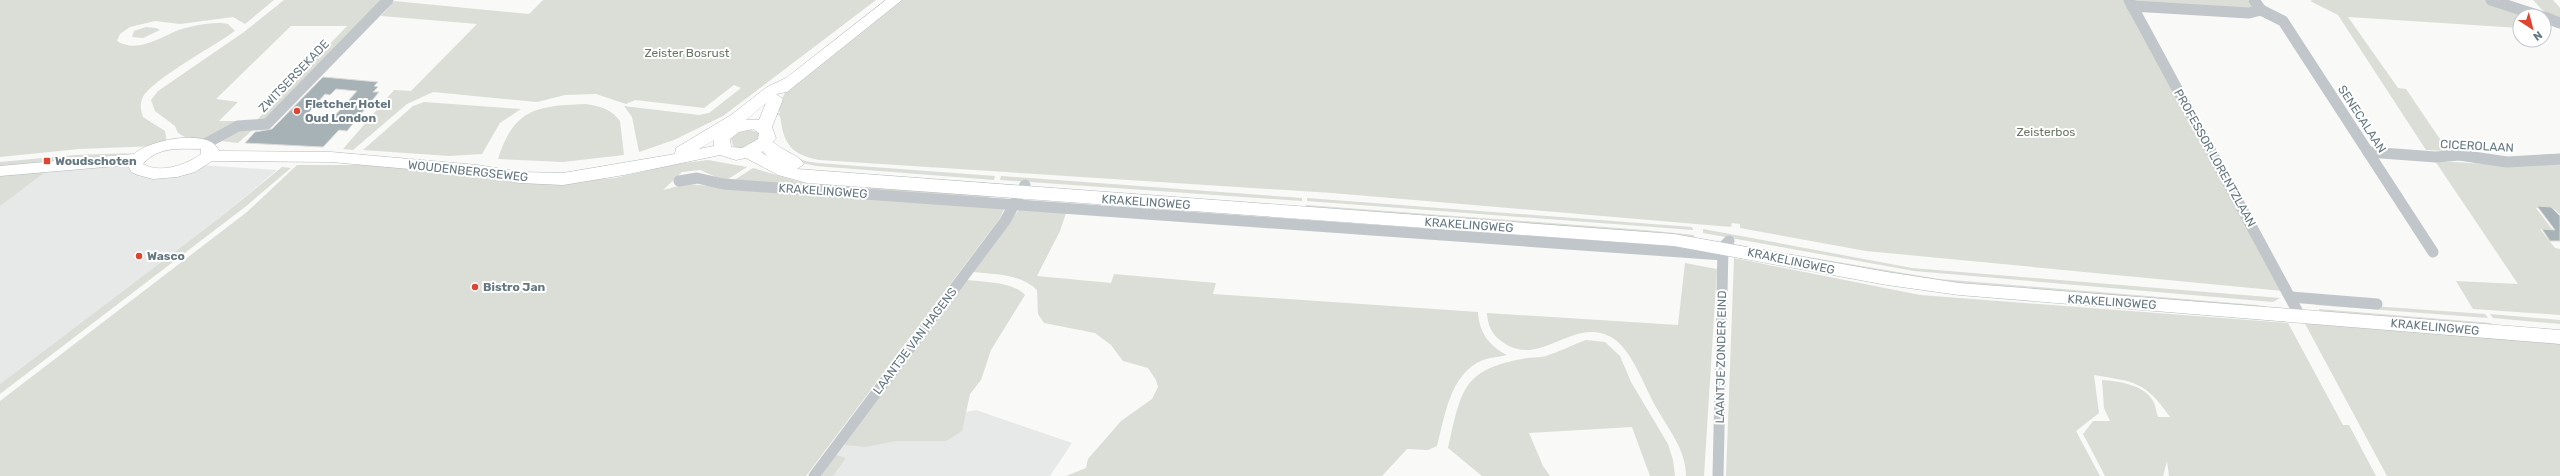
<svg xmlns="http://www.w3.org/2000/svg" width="2560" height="476" viewBox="0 0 2560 476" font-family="Rubik,sans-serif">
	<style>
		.built { fill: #e7e9e8 }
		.green { fill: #daded6; fill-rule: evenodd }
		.building { fill: #a7b2b6; stroke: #dbdbd9; fill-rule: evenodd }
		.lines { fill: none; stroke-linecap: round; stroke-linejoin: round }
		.primary-casing { stroke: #b4babd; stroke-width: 1 }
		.minor { stroke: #c0c6c9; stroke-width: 11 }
		.primary { fill: #fff; fill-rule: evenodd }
		.poi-dot { fill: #df4431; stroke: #fff; stroke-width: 1.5 }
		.labels { text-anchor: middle; stroke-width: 4; stroke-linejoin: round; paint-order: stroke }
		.park-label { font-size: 12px; fill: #6a7964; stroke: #fff }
		.street-label { font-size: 12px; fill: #657881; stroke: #fff }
		.poi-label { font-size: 12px; font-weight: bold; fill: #657881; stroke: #fff; text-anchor: start }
	</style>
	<rect width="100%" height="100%" fill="#f9f9f7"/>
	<g class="built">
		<path d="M131,162L136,172L200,165L277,170L218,219L0,384V206L47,171Z"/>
		<path d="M976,410L1072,443L1050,476H821L852,435Z"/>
	</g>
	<g class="green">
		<path d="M0,0H274L245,24L233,17L180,24L155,21L130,27L120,34L117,41C136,53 158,39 176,31C190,26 214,21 228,24L235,31C216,45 153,79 143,97C139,104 141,110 143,117L165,131L167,142L158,146L79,149L0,157Z"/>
		<path d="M284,0H382L265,119L238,143L185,137L178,133L175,126L155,111L151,100L158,91L244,32ZM291,26H347L256,121H219L238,102L216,99Z"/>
		<path d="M543,0H876L723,116L674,140L639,152L632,117L624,106L699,115L709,113L741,88L734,85L704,108L635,100L626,104L596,94L565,95L537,102L433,92L407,104L353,150L343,149L394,90L411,91L477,24L381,16L394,1L529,14Z"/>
		<path d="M899,0H2127L2283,291L1866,251L1740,228V224L1732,223L1731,227L1332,193L819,160C790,154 784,144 780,116L773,113H780L779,110H775L785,93L796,80Z"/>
		<path d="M2134,0H2248L2253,8L2138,6Z"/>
		<path d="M2313,0H2487L2535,16H2520V28L2348,17L2398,88L2406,89L2448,151L2426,150L2338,15L2310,1Z"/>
		<path d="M2533,0H2553L2560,8V19L2545,13Z"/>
		<path d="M146,27L156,28L160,30L143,38L132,37L134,31Z"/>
		<path d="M424,102L521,109L500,123L482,154L449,156L363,150L413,106Z"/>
		<path d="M586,104C601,107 610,108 620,121L624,155L563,162L498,159C514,108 537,106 586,104Z"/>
		<path d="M748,129L759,133L758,142L741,149L733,146L731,138L738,132Z"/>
		<path d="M783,151L805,161L818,163L995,176L994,180L816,166L802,163Z"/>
		<path d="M134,153L0,167V162L75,155Z"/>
		<path d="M708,160L747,167L725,181L700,170L682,172L663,190L686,184L1004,209L1000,218L806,476H0V401L247,212L297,165H373L552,183L615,178L676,164Z"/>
		<path d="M2435,161L2507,165L2560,164V214L2554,209L2536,208L2552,229H2540L2555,248L2560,249V315L2473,309L2456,281L2518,284Z"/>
		<path d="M282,167L291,168L245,207L0,394V384L218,219Z"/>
		<path d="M753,168L800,182L894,189L990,193L987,201L731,182Z"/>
		<path d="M47,171L0,206V176Z"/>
		<path d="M1001,176L1302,198V201L1000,180Z"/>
		<path d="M1307,198L1692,227L1693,230L1307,201Z"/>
		<path d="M1306,205L1645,230L1694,235V241L1306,211Z"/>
		<path d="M1020,208L1067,210L1060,231L1037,276L1111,283L1114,274L1216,283L1213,294L1478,312C1479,332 1489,346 1507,355C1499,357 1491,357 1483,360C1450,373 1445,416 1437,446L1428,450L1407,449L1382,476H1066L1086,468L1088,459L1121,421L1152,399L1158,387L1156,380L1148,368L1123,361L1111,345L1095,333L1044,323L1038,314L1037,290C1021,274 994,274 973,272Z"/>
		<path d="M1703,229L1912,268L2280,298L2273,302L1914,271L1703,233Z"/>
		<path d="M1743,246L1939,279L2257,305L2271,308L1944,285Z"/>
		<path d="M1734,258L1920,295L2288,323L2343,425H2349L2376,476H2169L2167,461L2163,476H2105L2083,434L2093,421H2110L2104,408L2102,380C2118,381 2145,385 2153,401C2156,406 2156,412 2158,417H2170C2145,381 2135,382 2094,375L2099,413L2076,431L2100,476H1726Z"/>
		<path d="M1685,263L1717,269L1704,476H1686C1686,449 1668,429 1656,407C1644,386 1632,349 1611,337C1574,316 1540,368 1504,343C1492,335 1488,327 1487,313L1678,325Z"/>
		<path d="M967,280C983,282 1014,282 1025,295L991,350L981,380L970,394L962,431L946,441H896L865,447L844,445Z"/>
		<path d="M2315,302L2485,314L2488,318L2316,305Z"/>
		<path d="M2319,309L2491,323L2495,329L2321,314Z"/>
		<path d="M2490,314L2560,320V324L2493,318Z"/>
		<path d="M2303,320L2560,340V476H2387Z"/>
		<path d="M1586,340L1605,342L1620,356L1631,382L1668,444L1673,460L1675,476H1650L1632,427L1529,433L1543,466L1550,476H1482L1448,448C1461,394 1460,370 1522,359C1530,357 1538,358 1546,356C1559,352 1572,345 1586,340Z"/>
		<path d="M836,455L846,458L833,476H821Z"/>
	</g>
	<g class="building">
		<path d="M323,77L378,82L374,86L378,87L373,92H379L347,131L339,130L323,147L245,143L255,132L272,129ZM336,89L357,91L331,120L304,118L325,94L330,95Z"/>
		<path d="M2537,206L2551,207L2560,216V241H2550L2542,229L2555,230Z"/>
	</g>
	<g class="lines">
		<defs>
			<path id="primary" d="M886,0H902L787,92L776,94L783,99L772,127L776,138L773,142C782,151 798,154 804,164L797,169L1674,234L1887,272L1959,283L2560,330V344L1959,295L1887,285L1674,246L807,183L778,175L746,158L736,160L720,155L624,175L563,185L520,183L477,175L331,162L212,161L195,172L177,177L153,179L138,175L131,172L128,165L0,176V166L134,154C148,140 211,127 219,151L331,152L477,165L521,172L563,173L675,154L676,148L731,115L767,87L786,78ZM766,103L759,120H746ZM753,129L759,133L758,139L742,148L731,147L730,139L739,132ZM714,140V146L699,149ZM201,149V154C186,165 160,174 143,164C158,146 180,149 201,149ZM763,151L767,156L761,152Z"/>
		</defs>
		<use href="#primary" class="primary-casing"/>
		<g class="minor">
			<path d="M2129,0L2300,316"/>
			<path d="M2491,0L2540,16"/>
			<path d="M2132,6L2249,13L2261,10L2254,0"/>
			<path d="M2261,10L2283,21L2433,252"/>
			<path d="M2544,17L2560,23"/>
			<path d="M205,144L238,126L267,124L388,0"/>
			<path d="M2368,152L2436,157L2459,155L2507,162L2560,159"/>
			<path d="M679,181L697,178L723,184L1723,255"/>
			<path d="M2291,297L2377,304"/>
			<path d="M814,476L1005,221L1025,185"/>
			<path d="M1718,476L1723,247L1729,241"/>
		</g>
		<use href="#primary" class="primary"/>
	</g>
	<g class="poi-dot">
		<circle cx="297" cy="111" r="4"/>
		<rect x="43" y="157" width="8" height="8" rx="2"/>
		<circle cx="139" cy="256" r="4"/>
		<circle cx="475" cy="287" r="4"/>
	</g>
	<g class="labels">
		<g class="park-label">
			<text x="687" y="57">Zeister Bosrust</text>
			<text x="2046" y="136">Zeisterbos</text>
		</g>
		<g class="street-label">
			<text transform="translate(294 76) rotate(-46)" y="4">ZWITSERSEKADE</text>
			<text transform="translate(2362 119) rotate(57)" y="4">SENECALAAN</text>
			<text transform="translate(2477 146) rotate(3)" y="4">CICEROLAAN</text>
			<text transform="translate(2215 158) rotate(61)" y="4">PROFESSOR LORENTZLAAN</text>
			<text transform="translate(468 171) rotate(6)" y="4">WOUDENBERGSEWEG</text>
			<text transform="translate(823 191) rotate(4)" y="4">KRAKELINGWEG</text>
			<text transform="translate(1146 202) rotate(4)" y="4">KRAKELINGWEG</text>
			<text transform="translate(1469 225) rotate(4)" y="4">KRAKELINGWEG</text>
			<text transform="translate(1791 261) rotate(12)" y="4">KRAKELINGWEG</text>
			<text transform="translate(2112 302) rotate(4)" y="4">KRAKELINGWEG</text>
			<text transform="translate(2435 327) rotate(5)" y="4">KRAKELINGWEG</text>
			<text transform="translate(915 341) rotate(-53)" y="4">LAANTJE VAN HAGENS</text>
			<text transform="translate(1721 357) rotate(-89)" y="4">LAANTJE ZONDER EIND</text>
		</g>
		<g class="poi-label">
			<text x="305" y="108">Fletcher Hotel<tspan x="305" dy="14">Oud London</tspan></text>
			<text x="55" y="165">Woudschoten</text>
			<text x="147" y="260">Wasco</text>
			<text x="483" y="291">Bistro Jan</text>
		</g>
	</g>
	<g transform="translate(2532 28) rotate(144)"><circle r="19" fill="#ffffff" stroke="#c1c9cd"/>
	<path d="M0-3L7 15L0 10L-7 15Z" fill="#df4431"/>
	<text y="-6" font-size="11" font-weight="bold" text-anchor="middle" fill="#657881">N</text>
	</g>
</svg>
